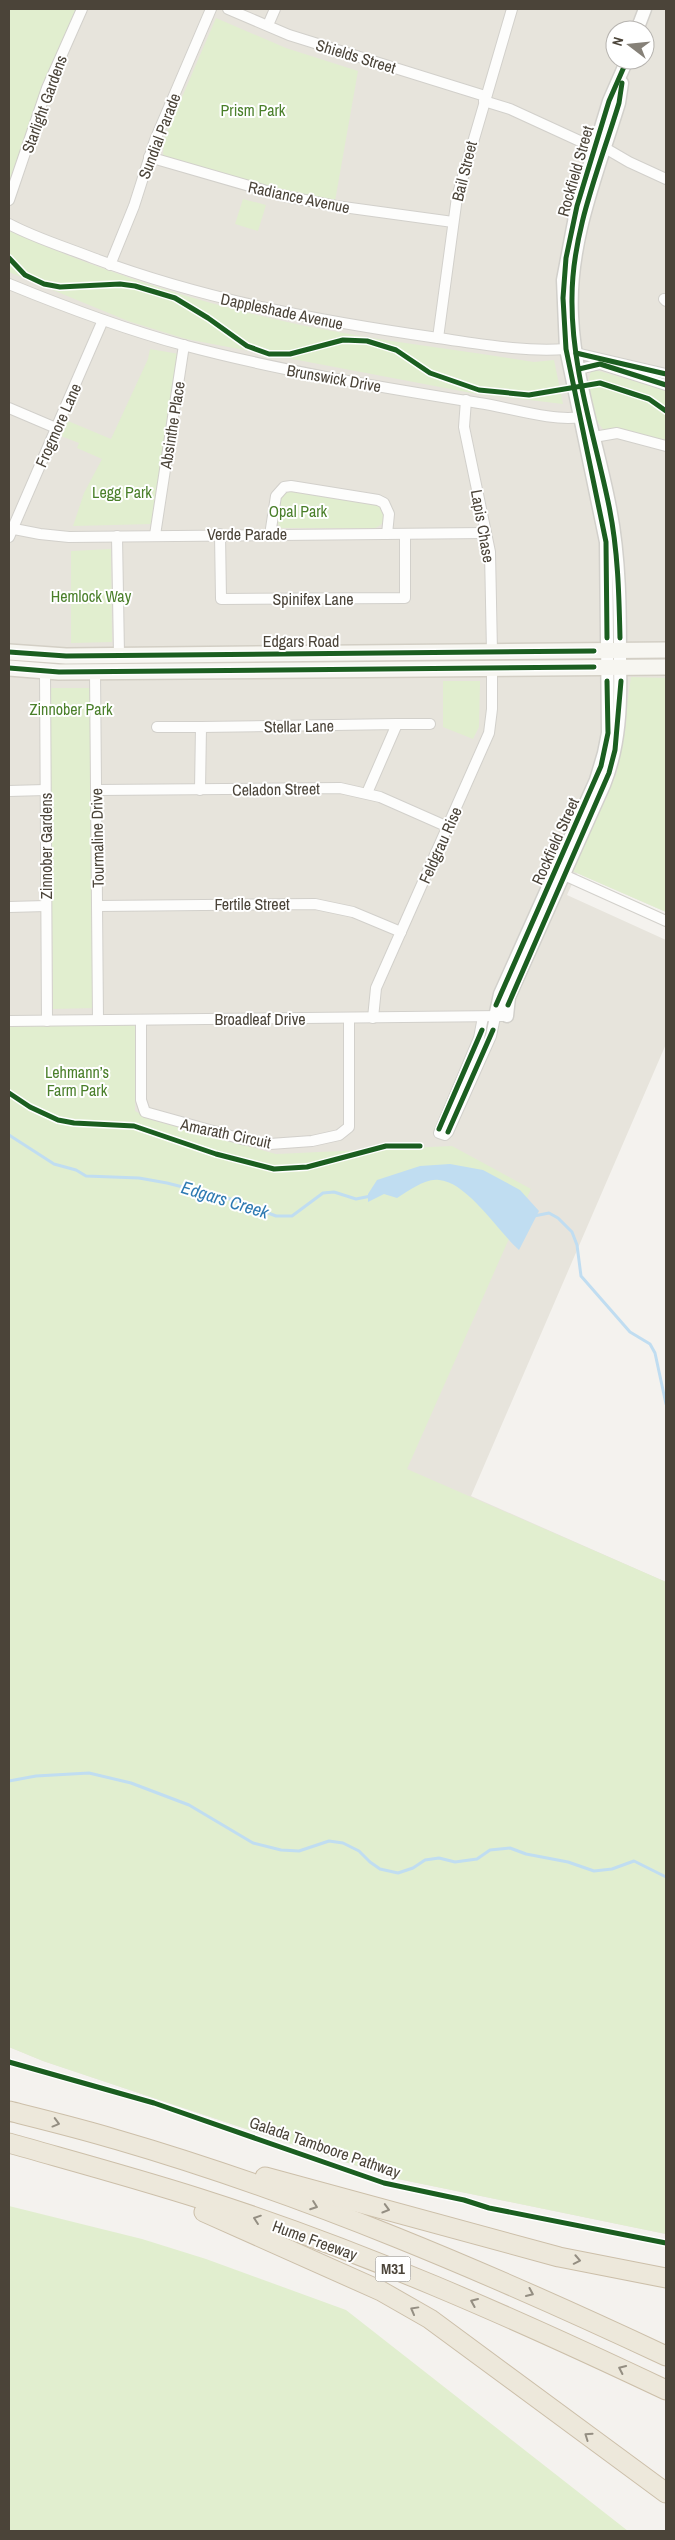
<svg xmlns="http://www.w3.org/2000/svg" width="675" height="2540" viewBox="0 0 675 2540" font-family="'Archivo Narrow',sans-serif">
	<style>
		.residential { fill: #e7e4dc; fill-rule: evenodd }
		.green { fill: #e1eecf }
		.water { fill: #c0ddf1 }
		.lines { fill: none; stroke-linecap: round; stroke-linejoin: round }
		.stream { stroke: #c0ddf1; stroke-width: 3 }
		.minor-casing { stroke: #d2d0cb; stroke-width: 12 }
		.tertiary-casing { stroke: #d2d0cb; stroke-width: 15 }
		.secondary-casing { stroke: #d3cfc5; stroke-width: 18 }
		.motorway-casing { stroke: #ccbfa9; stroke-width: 21 }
		.minor { stroke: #fdfdfc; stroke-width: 10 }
		.tertiary { stroke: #fdfdfc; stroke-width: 12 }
		.secondary { stroke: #f7f6f1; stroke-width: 15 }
		.motorway { stroke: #ede8db; stroke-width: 19 }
		.cycleway-casing { stroke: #fff; stroke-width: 8 }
		.cycleway { stroke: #1b5e20; stroke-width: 5 }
		.oneway { stroke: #948e82 }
		.labels { text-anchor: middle; stroke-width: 4; stroke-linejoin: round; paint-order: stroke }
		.shield { fill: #fff; stroke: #817c74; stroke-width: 1 }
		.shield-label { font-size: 15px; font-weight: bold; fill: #4b4439 }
		.street-label { font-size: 16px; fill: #4b4439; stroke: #fff }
		.park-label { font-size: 16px; fill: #4a7f2a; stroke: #fff }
		.water-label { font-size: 18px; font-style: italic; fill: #2e7ab2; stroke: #fff }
	</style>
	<rect width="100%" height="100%" fill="#f4f2ee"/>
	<path class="residential" d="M9,9H666V912L577,873L567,895L666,940V1044L471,1496L666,1582V2234L393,2178L43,2061L9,2047ZM615,30H645V60H615Z"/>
	<g class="green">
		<path d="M9,9H76L37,101L9,187Z"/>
		<path d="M216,18L286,48L358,71L335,201L248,181L163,156L164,139Z"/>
		<path d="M243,199L266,205L258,231L235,224Z"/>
		<path d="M9,231C94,268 183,298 274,319C359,339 448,348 534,362L554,360L563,404L477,394L186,339L128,321L9,272Z"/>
		<path d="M150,349L179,354L152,524L73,526L84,493L102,459L77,448L79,443L61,436L68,421L111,439L148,359Z"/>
		<path d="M592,369L666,390V442L612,428L604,430C590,417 584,386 592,369Z"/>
		<path d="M290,490L380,505C385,514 387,524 375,528H281C272,519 279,500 285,491Z"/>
		<path d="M111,549L112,642L71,643V551Z"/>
		<path d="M631,677L666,678V912L572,871L617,772Z"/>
		<path d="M443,681H480L479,727L473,739L443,727Z"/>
		<path d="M50,688H91L94,1008L53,1009Z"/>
		<path d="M132,1023L137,1029L135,1111L152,1120L276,1154L452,1146L531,1189L407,1469L666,1582V2234L393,2178L43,2061L9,2047V1025Z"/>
		<path d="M9,2206L142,2239L206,2259L346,2310L628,2531H9Z"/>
	</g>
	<path class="water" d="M450,1164L483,1170L520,1190L539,1211L519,1250C498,1231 467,1182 439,1180C425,1178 409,1191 397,1198L384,1194L368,1202V1194L377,1180L420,1166Z"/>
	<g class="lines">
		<g class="stream">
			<path d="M9,1135L54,1164L76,1170L86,1176L139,1178L167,1183L234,1200L276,1216H292L323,1193L334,1192L356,1199L371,1196"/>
			<path d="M534,1216L549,1213L558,1218L572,1232L577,1245L581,1276L630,1332L650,1344L655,1353L666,1404"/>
			<path d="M9,1781L36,1776L89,1773L131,1783L189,1805L253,1843L281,1850L299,1851L329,1841L343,1843L359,1851L370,1862L380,1869L398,1873L413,1868L425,1860L439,1858L455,1862L477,1859L490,1850L510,1848L526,1854L568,1862L594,1871L612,1869L634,1861L666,1877"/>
		</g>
		<defs>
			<g id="minor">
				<path d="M228,9L289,35L485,96"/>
				<path d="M268,25L275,9"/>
				<path d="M484,101L510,109L595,148"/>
				<path d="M605,148L629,162L666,179"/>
				<path d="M149,157L284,196L336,206L453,222"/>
				<path d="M9,200L47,88L82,9"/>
				<path d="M9,224C35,238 65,247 93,258C205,300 320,321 438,338C481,344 522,352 566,349"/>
				<path d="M110,265L134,206L155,140L211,9"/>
				<path d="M9,284C65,307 124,329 183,345C280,371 380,387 479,403C507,407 554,422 580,417"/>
				<path d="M664,299L666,301"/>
				<path d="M438,338L457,197L512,9"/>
				<path d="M576,353L666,374"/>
				<path d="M571,371L600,364L666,385"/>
				<path d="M466,400L464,427L490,552L492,652"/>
				<path d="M9,408L56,428"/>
				<path d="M594,437L617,433L666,446"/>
				<path d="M9,528L40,534L69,537L486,533"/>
				<path d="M220,534L221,599L405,598V534"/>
				<path d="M155,535L184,345"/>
				<path d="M270,535L276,496L284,487L291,486L378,500L384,503L389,514L387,534"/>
				<path d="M117,536L119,655"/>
				<path d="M9,537L103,320"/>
				<path d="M45,671L47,1021"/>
				<path d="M95,671L98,1020"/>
				<path d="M397,724H430"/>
				<path d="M157,727H201"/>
				<path d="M97,790L340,788L380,797L448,827"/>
				<path d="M200,790L201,727L397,724L367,793"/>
				<path d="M9,791L45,790"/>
				<path d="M564,875L666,921"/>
				<path d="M98,906L315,904L353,912L401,932"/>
				<path d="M9,907L46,906"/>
				<path d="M483,1017L479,1038L439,1133L445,1135L448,1132L491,1036L495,1017"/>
				<path d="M373,1018L376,988L489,733L492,709V668"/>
				<path d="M141,1020V1100L145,1112L242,1139L270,1144L312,1141L339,1135L349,1127V1019"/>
				<path d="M9,1021L503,1016"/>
			</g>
			<g id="tertiary">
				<path d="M637,30L645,9"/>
				<path d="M507,1016L509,997L604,785C620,745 621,704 620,662C620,611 620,559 610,508C598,444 575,381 572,316C568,242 598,172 619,103L622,83"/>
				<path d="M495,1017L500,994L596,780L604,753L608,733L606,542L566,349L563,280L577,206L609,101L627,60"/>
			</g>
			<g id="secondary">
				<path d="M9,652L66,656L666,650"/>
				<path d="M9,668L59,672L666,667"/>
			</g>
			<g id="motorway">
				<path d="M9,2111C45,2120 82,2129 118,2140C307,2195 489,2273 666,2356"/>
				<path d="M9,2143C72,2161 135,2178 198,2198C359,2249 514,2318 666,2390"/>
				<path d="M265,2177L559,2257L666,2278"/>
				<path d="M204,2212L381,2291L430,2319L666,2493"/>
			</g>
		</defs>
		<use href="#minor" class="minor-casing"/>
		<use href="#tertiary" class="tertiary-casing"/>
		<use href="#secondary" class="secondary-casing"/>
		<use href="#motorway" class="motorway-casing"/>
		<use href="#minor" class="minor"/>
		<use href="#tertiary" class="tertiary"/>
		<use href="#secondary" class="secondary"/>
		<use href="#motorway" class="motorway"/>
		<defs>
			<g id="cycleway">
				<path d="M9,258L25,275L44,284L60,287L120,284L135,286L175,298L208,318L247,346L269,354H290L343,340L367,341L396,350L430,373L479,390L529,395L600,383L649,399L666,411"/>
				<path d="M576,353L666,374"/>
				<path d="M579,369L600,364L666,385"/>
				<path d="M607,638L606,542L566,349L563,298L566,258L577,206L609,101L627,60"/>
				<path d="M620,638C619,594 618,550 609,506C595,437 571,368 572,298C572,231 600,166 619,103L622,83"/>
				<path d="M9,652L66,656L594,651"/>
				<path d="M9,668L59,672L594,667"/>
				<path d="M496,1005L601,766L608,733L607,681"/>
				<path d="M508,1005L609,773L615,750L621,681"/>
				<path d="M9,1093L30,1107L58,1120L74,1123L134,1126L216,1154L274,1169L307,1167L386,1146H420"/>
				<path d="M439,1129L482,1030"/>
				<path d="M448,1132L493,1030"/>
				<path d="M9,2062L154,2103L384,2183L464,2200L489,2208L666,2243"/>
			</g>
		</defs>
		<use href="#cycleway" class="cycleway-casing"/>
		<use href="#cycleway" class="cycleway"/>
	</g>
	<defs><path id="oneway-chevron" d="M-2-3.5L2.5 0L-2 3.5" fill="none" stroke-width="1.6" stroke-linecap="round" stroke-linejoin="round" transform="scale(1.25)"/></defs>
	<g class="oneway">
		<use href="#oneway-chevron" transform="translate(56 2123) rotate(15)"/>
		<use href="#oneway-chevron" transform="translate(314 2206) rotate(20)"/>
		<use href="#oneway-chevron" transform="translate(386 2209) rotate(16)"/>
		<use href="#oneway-chevron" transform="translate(257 2219) rotate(-161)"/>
		<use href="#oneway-chevron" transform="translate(577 2260) rotate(11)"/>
		<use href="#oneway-chevron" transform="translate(530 2293) rotate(24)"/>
		<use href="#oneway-chevron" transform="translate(474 2302) rotate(-157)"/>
		<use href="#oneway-chevron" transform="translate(414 2310) rotate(-151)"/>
		<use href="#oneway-chevron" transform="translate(622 2369) rotate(-155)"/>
		<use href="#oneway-chevron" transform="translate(588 2436) rotate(-145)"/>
	</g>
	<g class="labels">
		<rect class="shield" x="375.5" y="2256.5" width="35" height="25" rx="4"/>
		<g class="shield-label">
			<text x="393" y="2274">M31</text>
		</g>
		<g class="street-label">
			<text transform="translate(356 56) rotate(17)" y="6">Shields Street</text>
			<text transform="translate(44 104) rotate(-70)" y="6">Starlight Gardens</text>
			<text transform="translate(159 136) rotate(-69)" y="6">Sundial Parade</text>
			<text transform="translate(464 171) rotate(-76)" y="6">Bail Street</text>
			<text transform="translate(575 171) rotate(-74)" y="6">Rockfield Street</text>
			<text transform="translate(299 197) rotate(12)" y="6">Radiance Avenue</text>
			<text transform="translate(282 311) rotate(12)" y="6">Dappleshade Avenue</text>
			<text transform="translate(334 378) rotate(10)" y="6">Brunswick Drive</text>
			<text transform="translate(58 425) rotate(-66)" y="6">Frogmore Lane</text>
			<text transform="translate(172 425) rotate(-81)" y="6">Absinthe Place</text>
			<text transform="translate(483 526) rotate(80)" y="6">Lapis Chase</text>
			<text x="247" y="540">Verde Parade</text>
			<text x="313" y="605">Spinifex Lane</text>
			<text x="301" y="647">Edgars Road</text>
			<text transform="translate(299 726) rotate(-1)" y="6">Stellar Lane</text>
			<text transform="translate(276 789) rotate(-1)" y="6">Celadon Street</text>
			<text transform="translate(97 838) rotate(-91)" y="6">Tourmaline Drive</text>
			<text transform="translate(555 841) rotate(-66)" y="6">Rockfield Street</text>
			<text transform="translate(440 845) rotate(-66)" y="6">Feldgrau Rise</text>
			<text transform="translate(46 846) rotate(-90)" y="6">Zinnober Gardens</text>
			<text x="252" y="910">Fertile Street</text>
			<text x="260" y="1025">Broadleaf Drive</text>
			<text transform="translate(226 1133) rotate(12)" y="6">Amarath Circuit</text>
			<text transform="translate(325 2147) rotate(19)" y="6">Galada Tamboore Pathway</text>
			<text transform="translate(315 2240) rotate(20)" y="6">Hume Freeway</text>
		</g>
		<g class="park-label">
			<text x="253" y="116">Prism Park</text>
			<text x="122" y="498">Legg Park</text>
			<text x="298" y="517">Opal Park</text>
			<text x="91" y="602">Hemlock Way</text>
			<text x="71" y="715">Zinnober Park</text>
			<text x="77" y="1078">Lehmann’s<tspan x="77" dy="18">Farm Park</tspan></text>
		</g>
		<g class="water-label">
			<text transform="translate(225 1200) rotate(17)" y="6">Edgars Creek</text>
		</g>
	</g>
	<rect width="675" height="2540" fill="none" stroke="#4b4439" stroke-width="20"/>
	<g transform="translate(630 45) rotate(286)"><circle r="24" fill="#ffffff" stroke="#b7b4b0"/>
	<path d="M0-4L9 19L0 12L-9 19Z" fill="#868178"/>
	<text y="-8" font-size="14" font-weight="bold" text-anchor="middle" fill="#4b4439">N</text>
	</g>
</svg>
